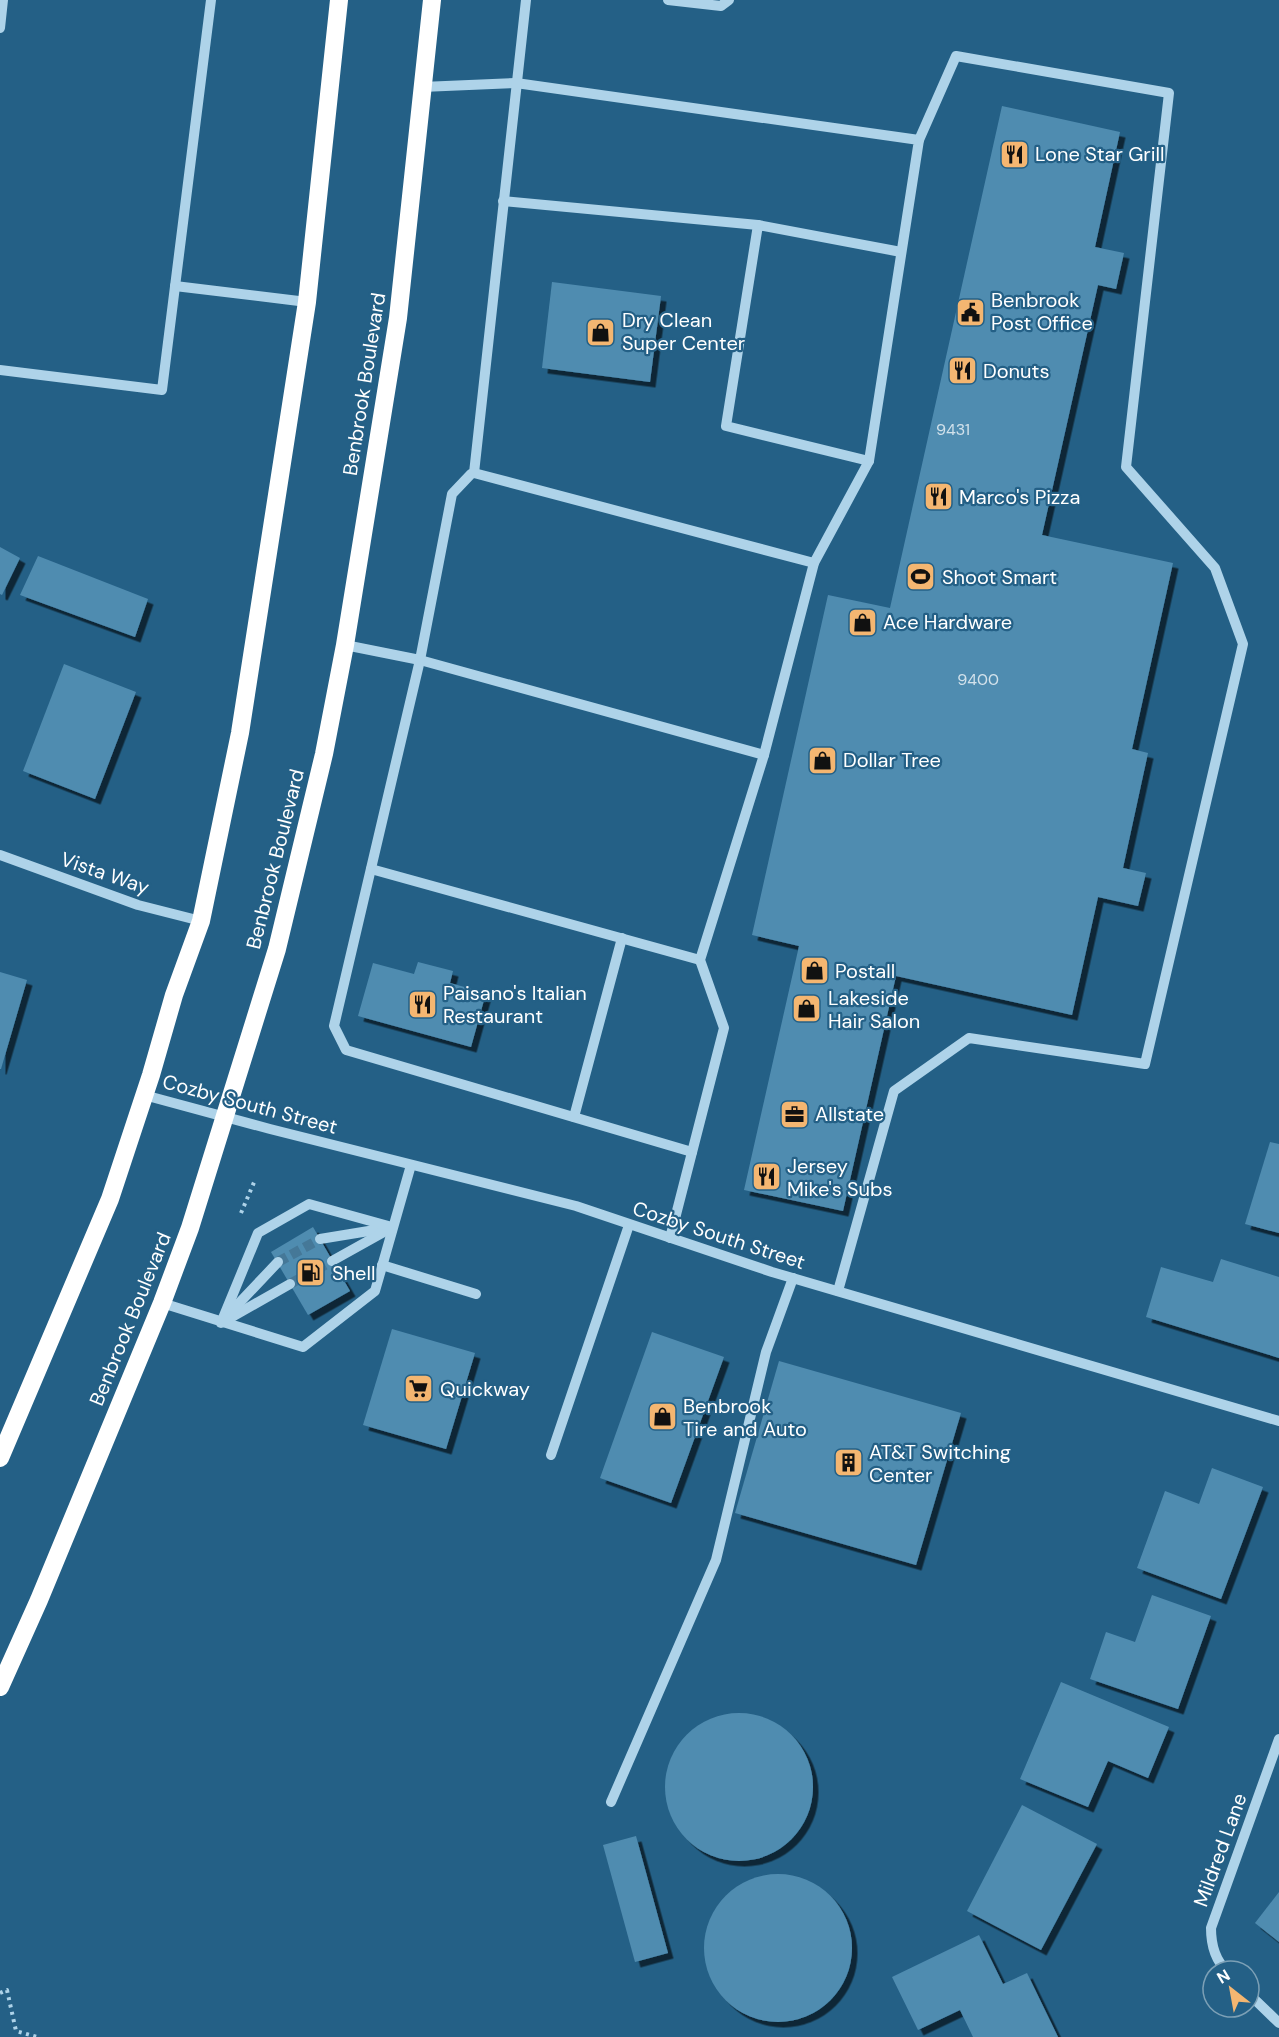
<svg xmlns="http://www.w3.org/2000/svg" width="1279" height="2037" viewBox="0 0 1279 2037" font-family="'DM Sans',sans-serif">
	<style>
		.building { fill: #508cb0; filter: url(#shadow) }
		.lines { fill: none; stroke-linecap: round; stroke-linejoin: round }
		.minor-tunnel { stroke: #457898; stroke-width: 10; stroke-dasharray: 10 5; stroke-linecap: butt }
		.path { stroke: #aed3e9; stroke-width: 4; stroke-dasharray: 3 4.5; stroke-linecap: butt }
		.minor { stroke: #aed3e9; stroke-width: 10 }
		.highway { stroke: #fff; stroke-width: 18 }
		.labels { text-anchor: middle; stroke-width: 4.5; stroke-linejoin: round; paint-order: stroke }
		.number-label { font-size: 16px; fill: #d3e2eb }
		.poi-label { font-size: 20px; fill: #fff; stroke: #246086; text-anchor: start }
		.street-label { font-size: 20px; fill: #fff; stroke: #246086 }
	</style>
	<defs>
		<filter id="shadow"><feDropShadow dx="5.5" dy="5.5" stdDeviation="0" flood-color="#0009"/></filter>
	</defs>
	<rect width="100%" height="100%" fill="#246086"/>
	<g class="building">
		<path d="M1002,106L1120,132L1095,247L1124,253L1116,289L1098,285L1042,535L1173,563L1132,749L1148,753L1123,868L1146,873L1138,906L1098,897L1072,1015L896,976L843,1211L744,1190L799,946L752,935L828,595L890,608Z"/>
		<path d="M552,282L661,296L650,382L542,368Z"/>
		<path d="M0,547L20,558L2,595L0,594Z"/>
		<path d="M38,556L148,599L135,637L20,595Z"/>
		<path d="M64,664L136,692L95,799L23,771Z"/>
		<path d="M418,962L453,971L450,983L486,993L471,1047L358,1016L373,963L414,974Z"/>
		<path d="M0,972L27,980L1,1069H0Z"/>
		<path d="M1270,1142L1279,1144V1233L1245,1224Z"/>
		<path d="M313,1227L350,1291L308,1315L271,1252Z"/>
		<path d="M1221,1259L1279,1277V1358L1146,1317L1161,1267L1213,1282Z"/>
		<path d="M392,1329L475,1353L446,1449L363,1425Z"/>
		<path d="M652,1332L724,1357L671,1503L600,1478Z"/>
		<path d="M779,1361L961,1413L916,1565L735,1513Z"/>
		<path d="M1212,1468L1263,1487L1221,1599L1137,1568L1165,1491L1199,1504Z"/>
		<path d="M1152,1595L1211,1616L1178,1709L1090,1679L1106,1632L1135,1642Z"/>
		<path d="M1061,1682L1169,1727L1148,1778L1108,1761L1088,1807L1020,1779Z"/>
		<circle cx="739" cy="1787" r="74"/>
		<path d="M1022,1805L1097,1844L1041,1950L967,1911Z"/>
		<path d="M636,1836L668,1953L635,1962L603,1845Z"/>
		<circle cx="778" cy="1948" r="74"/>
		<path d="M1279,1892V1942L1255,1923Z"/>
		<path d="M979,1935L1003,1984L1027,1973L1058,2037H973L960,2010L918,2030L892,1977Z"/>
	</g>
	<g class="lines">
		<g class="minor-tunnel">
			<path d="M278,1262L320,1239"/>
			<path d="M290,1284L332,1261"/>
		</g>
		<g class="path">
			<path d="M241,1213L255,1180"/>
			<path d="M0,1993L7,1990L16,2031L37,2037"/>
		</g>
		<g class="minor">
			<path d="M668,0L721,6L729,0"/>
			<path d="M0,28L3,0"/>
			<path d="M422,87L516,83L919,140L869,461L814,563L764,755"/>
			<path d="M503,201L758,225L901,252"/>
			<path d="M758,225L726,426L869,461"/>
			<path d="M175,286L307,302"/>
			<path d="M0,370L162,390L211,0"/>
			<path d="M474,473L526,0"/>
			<path d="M345,645L420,660L764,755L700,960L724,1028L670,1238"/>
			<path d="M0,855L138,905L201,921"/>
			<path d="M371,869L700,960"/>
			<path d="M144,1095L270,1129L576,1206L772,1272L1279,1421"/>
			<path d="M574,1117L622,938"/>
			<path d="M692,1152L346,1050L334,1026L420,660L452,494L471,474L474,473L814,563"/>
			<path d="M320,1239L387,1228"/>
			<path d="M332,1261L384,1232"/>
			<path d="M382,1265L476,1294"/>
			<path d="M838,1291L894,1091L969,1038L1145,1064L1243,644L1215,568L1126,467L1169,93L956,56L919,140"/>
			<path d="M162,1303L303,1347L375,1291L411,1165"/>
			<path d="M232,1317L290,1284"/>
			<path d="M225,1318L278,1262"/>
			<path d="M221,1323L258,1233L309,1204L392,1227"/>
			<path d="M551,1455L629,1225"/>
			<path d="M611,1802L716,1560L766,1352L793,1278"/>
			<path d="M1227,1971C1215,1960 1211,1943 1211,1928L1279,1739"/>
			<path d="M1249,1994L1279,2023"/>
		</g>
		<g class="highway">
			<path d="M0,1458L110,1199L151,1075L174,995L201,921L240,733L307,302L339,0"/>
			<path d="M0,1687L39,1600L162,1303L190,1228L277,949L324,754L345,645L398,318L432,0"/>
		</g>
	</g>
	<defs>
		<symbol id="restaurant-square" viewBox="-11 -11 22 22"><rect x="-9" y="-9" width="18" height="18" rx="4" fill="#f4b671" stroke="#246086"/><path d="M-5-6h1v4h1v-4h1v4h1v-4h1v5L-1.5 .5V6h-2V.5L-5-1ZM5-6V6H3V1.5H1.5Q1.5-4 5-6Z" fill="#111"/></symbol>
		<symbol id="civic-square" viewBox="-11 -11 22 22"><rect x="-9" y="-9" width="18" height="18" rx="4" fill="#f4b671" stroke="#246086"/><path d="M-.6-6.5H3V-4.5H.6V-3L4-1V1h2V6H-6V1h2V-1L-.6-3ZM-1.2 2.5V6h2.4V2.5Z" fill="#111"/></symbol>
		<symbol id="shop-square" viewBox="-11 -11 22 22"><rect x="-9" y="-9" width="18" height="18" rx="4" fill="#f4b671" stroke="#246086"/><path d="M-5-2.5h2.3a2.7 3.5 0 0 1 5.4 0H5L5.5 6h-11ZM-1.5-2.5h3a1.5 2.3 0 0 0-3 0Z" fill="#111"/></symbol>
		<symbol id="stadium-square" viewBox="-11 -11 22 22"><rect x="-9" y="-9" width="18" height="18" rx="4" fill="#f4b671" stroke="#246086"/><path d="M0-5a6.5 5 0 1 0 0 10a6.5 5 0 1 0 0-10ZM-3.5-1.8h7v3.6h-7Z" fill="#111"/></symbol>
		<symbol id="office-square" viewBox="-11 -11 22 22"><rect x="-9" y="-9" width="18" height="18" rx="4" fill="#f4b671" stroke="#246086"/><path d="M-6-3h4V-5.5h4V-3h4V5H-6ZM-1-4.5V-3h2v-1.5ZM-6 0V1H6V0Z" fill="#111"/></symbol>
		<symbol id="fuel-square" viewBox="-11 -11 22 22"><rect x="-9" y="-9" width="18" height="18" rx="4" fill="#f4b671" stroke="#246086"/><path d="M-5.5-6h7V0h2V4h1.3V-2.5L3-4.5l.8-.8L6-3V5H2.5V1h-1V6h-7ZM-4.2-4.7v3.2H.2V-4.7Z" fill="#111"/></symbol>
		<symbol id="supermarket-square" viewBox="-11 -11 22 22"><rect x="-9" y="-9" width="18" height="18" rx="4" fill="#f4b671" stroke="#246086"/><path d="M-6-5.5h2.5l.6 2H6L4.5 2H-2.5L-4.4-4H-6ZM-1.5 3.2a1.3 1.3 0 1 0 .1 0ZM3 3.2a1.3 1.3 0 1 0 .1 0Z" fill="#111"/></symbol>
		<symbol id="building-square" viewBox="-11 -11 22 22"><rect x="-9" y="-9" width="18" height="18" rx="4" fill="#f4b671" stroke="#246086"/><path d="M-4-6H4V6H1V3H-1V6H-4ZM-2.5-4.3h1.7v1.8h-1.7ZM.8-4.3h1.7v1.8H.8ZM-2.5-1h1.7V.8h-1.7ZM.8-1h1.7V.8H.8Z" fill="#111"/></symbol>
	</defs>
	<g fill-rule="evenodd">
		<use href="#restaurant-square" x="998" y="138" width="33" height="33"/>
		<use href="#civic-square" x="954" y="296" width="33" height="33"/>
		<use href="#shop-square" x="584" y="316" width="33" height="33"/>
		<use href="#restaurant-square" x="946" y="354" width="33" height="33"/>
		<use href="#restaurant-square" x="922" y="480" width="33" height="33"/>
		<use href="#stadium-square" x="904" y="560" width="33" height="33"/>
		<use href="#shop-square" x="846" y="606" width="33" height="33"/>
		<use href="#shop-square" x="806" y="744" width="33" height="33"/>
		<use href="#shop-square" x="798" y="954" width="33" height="33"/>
		<use href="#restaurant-square" x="406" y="988" width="33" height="33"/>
		<use href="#shop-square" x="790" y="992" width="33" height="33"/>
		<use href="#office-square" x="778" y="1098" width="33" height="33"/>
		<use href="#restaurant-square" x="750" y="1160" width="33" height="33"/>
		<use href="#fuel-square" x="294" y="1256" width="33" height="33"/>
		<use href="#supermarket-square" x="402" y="1372" width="33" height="33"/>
		<use href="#shop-square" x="646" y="1400" width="33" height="33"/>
		<use href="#building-square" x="832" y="1446" width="33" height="33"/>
	</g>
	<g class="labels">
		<g class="number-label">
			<text x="953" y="435">9431</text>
			<text x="978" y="685">9400</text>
		</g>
		<g class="poi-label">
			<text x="1035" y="161">Lone Star Grill</text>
			<text x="991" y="307">Benbrook<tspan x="991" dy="23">Post Office</tspan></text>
			<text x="622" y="327">Dry Clean<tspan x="622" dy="23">Super Center</tspan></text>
			<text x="983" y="378">Donuts</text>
			<text x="959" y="504">Marco's Pizza</text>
			<text x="942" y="584">Shoot Smart</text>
			<text x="883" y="629">Ace Hardware</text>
			<text x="843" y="767">Dollar Tree</text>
			<text x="835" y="978">Postall</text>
			<text x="443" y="1000">Paisano's Italian<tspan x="443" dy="23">Restaurant</tspan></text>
			<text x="828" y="1005">Lakeside<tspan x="828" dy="23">Hair Salon</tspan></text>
			<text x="815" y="1121">Allstate</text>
			<text x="787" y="1173">Jersey<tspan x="787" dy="23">Mike's Subs</tspan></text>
			<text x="332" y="1280">Shell</text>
			<text x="440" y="1396">Quickway</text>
			<text x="683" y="1413">Benbrook<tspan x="683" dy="23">Tire and Auto</tspan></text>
			<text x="869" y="1459">AT&amp;T Switching<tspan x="869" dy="23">Center</tspan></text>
		</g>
		<g class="street-label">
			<text transform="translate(364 384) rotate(-81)" y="7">Benbrook Boulevard</text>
			<text transform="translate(275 859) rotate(-76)" y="7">Benbrook Boulevard</text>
			<text transform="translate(105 873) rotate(19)" y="7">Vista Way</text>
			<text transform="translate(250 1104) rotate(15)" y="7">Cozby South Street</text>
			<text transform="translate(719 1235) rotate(18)" y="7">Cozby South Street</text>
			<text transform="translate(130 1319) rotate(-68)" y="7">Benbrook Boulevard</text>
			<text transform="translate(1220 1850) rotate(-70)" y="7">Mildred Lane</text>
		</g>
	</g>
	<g transform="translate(1231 1989) rotate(329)"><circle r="28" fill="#246086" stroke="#7ca0b6" stroke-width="1.5"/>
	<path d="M0-4.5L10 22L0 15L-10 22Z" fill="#f4b671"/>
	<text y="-9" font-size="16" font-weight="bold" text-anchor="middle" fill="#ffffff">N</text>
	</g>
</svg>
